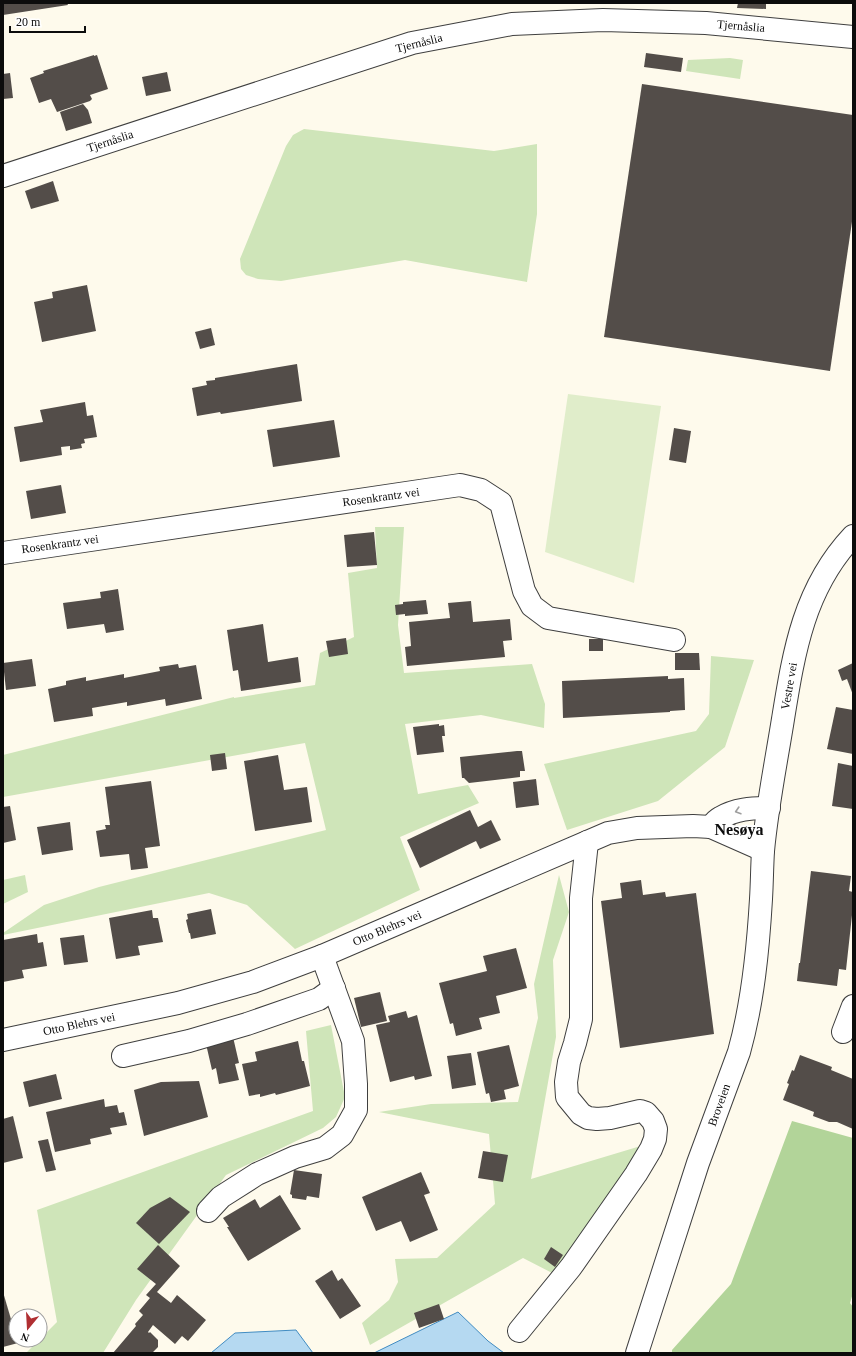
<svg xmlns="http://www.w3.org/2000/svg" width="856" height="1356" viewBox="0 0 856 1356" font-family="Georgia,serif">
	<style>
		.green { fill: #cfe5b9 }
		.forest { fill: #b2d499 }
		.pitch { fill: #e0edca }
		.water { fill: #b5d9f1; stroke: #418cc2 }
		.building { fill: #534d49 }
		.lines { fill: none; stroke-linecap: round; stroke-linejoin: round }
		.minor-casing { stroke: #3f3f3f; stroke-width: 24 }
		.minor { stroke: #fff; stroke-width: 22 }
		.oneway { stroke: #9e9e9e }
		.labels { text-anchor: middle; stroke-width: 4; stroke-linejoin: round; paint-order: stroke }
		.street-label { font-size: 12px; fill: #0c0c0c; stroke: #fff }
		.district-label { font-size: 16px; font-weight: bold; fill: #0c0c0c; stroke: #fff }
	</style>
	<rect width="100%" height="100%" fill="#fefaec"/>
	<g class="green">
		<path d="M730,58L743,60L740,79L686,71L688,60Z"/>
		<path d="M304,129L494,151L537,144V214L527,282L405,260L281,281L258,279L246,275L241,269L240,259L286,146L293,135Z"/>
		<path d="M375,527H404L398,625L404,673L532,664L545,704L544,728L481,715L405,724L418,794L468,785L479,803L400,837L420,890L295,949L247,905L209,893L3,935V933L44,905L99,887L326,830L305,743L3,797V755L234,697V698L315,685L320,653L354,637L348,573L377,568Z"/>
		<path d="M711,656L754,660L725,747L658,801L567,830L544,764L696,731L709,714Z"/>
		<path d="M25,875L28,892L3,904V880Z"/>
		<path d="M559,875L569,912L553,960L556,1037L531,1179L654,1142L558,1276L523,1258L370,1345L362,1323L389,1300L398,1282L395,1259L437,1258L495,1204L489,1134L379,1112L431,1104L518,1102L538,1018L534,984Z"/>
		<path d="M331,1025L345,1097L336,1117L323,1128L226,1175L136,1300L103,1353H26L57,1322L37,1210L313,1111L306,1031Z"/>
	</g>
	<path class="forest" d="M792,1121L853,1138V1293L850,1303L853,1307V1353H672V1350L731,1284Z"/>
	<path class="pitch" d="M568,394L661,406L634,583L545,552Z"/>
	<g class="water">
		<path d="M458,1312L488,1341L504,1353H374Z"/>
		<path d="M296,1330L313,1353H211L235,1333Z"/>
	</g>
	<g class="building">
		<path d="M3,3H67L68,5L3,15Z"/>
		<path d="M738,3H766V9L737,8Z"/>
		<path d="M646,53L683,58L681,72L644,67Z"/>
		<path d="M94,55V56L97,55L108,89L90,95L92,99L90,101L57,112L51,99L39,103L30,78L44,73L43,71Z"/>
		<path d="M167,72L171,91L146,96L142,77Z"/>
		<path d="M10,73L13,98L3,99V74Z"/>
		<path d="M642,84L853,115V215L830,371L604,337Z"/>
		<path d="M83,104L88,110L92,123L66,131L60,112Z"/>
		<path d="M53,181L59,201L31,209L25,191Z"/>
		<path d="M87,285L96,331L42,342L34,302L53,298L52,292Z"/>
		<path d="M211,328L215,345L200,349L195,332Z"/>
		<path d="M297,364L302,401L221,414L220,412L197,416L192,388L207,385L206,381L215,380V378Z"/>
		<path d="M85,402L87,416L93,415L97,437L84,439L85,443L81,444L82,448L70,450V446L61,447L62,455L20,462L14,427L43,422L40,410Z"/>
		<path d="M334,420L340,457L273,467L267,430Z"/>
		<path d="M674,428L691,431L686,463L669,460Z"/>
		<path d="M61,485L66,513L31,519L26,491Z"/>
		<path d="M374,532L377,565L347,567L344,535Z"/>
		<path d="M118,589L124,630L106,633L104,624L67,629L63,603L101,598L100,592Z"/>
		<path d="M426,600L428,614L405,616V614L396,615L395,605L403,604V602Z"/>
		<path d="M471,601L473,622L510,619L512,640L503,641L505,657L407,666L405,647L411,646L409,622L450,618L448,603Z"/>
		<path d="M263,624L268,662L298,657L301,682L241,691L238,670L233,671L227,630Z"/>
		<path d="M346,638L348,654L329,657L326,641Z"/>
		<rect x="589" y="639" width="14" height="12"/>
		<path d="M675,653H699L700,670H675Z"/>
		<path d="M32,659L36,686L6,690L3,663Z"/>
		<path d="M853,663V695L847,679L842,681L838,670Z"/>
		<path d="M178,664L179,668L196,665L202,699L166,706L165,699L127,706V702L92,708L93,716L54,722L48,689L66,685V681L86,677V681L124,674V678L160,671L159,667Z"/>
		<path d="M668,676V679L684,678L685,710L670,711V712L563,718L562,681Z"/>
		<path d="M836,707L853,710V754L827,749Z"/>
		<path d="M439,724V726L444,725L445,736H442L444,752L417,755L413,727Z"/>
		<path d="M517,751H522L525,771H520V777L469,783L464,778H462L460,757Z"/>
		<path d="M225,753L227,769L212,771L210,755Z"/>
		<path d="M278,755L284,790L307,787L312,822L255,831L244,761Z"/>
		<path d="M838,763L853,766V809L832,806Z"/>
		<path d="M536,779L539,805L516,808L513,782Z"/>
		<path d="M151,781L160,846L145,848L148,868L131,870L129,854L100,857L96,831L106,829L105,825H110L105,787Z"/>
		<path d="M10,806L16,840L3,843V807Z"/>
		<path d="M470,810L478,827L491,820L501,840L480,849L476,841L420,868L407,840Z"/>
		<path d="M70,822L73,850L42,855L37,827Z"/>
		<path d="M811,871L851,876L849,891L853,892V906L846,970L839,969L837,986L797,981L799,963H800Z"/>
		<path d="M641,880L643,895L665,892L666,897L696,893L714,1034L620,1048L601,901L622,898L620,883Z"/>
		<path d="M211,909L216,934L191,939L190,933H189L186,920L188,919L187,914Z"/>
		<path d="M152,910L153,918H158L163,942L138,946L140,955L116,959L109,918Z"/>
		<path d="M37,934L38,943L43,942L47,966L22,970L24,978L3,982V940Z"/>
		<path d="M84,935L88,962L64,965L60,938Z"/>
		<path d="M516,948L527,988L496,996L500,1013L479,1018L482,1029L456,1036L453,1023L450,1024L439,983L487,971L483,956Z"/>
		<path d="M380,992L387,1021L361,1027L354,998Z"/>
		<path d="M406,1011L408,1018L417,1015L432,1076L415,1080L414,1076L390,1082L376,1025L390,1022L388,1016Z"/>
		<path d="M233,1037L239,1063L235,1064L239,1080L219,1084L216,1068L212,1070L206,1044Z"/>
		<path d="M298,1041L302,1061H304L310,1086L276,1095L275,1093L260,1097V1094L249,1096L242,1064L257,1061L255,1052Z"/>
		<path d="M509,1045L519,1086L504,1090L506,1099L491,1102L489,1093L486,1094L477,1052Z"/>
		<path d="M471,1053L476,1085L452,1089L447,1056Z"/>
		<path d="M800,1055L832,1067L831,1070L853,1079V1129L837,1122H829L813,1116L814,1112L783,1100L789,1084L787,1083L792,1070L794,1071Z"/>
		<path d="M56,1074L62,1099L29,1107L23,1082Z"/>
		<path d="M199,1081L208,1117L144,1136L134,1090L161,1082Z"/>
		<path d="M104,1099L105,1107L117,1105L119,1113L124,1112L127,1125L110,1128L112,1134L90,1139L91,1144L55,1152L46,1112Z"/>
		<path d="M13,1116L23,1158L3,1163V1119Z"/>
		<path d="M48,1139L56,1170L46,1172L38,1141Z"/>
		<path d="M483,1151L508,1155L503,1182L478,1178Z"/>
		<path d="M294,1170L322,1174L319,1198L307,1196L306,1200L292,1198V1195L290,1194Z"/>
		<path d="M421,1172L430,1193L424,1195L438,1230L410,1242L401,1221L376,1231L362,1197Z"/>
		<path d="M280,1195L301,1229L248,1261L227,1227H229L223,1218L255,1199L260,1208Z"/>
		<path d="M170,1197L190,1212L159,1244L136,1223L150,1208Z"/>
		<path d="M158,1245L180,1266L157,1292L171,1303L177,1295L206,1320L188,1341L182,1336L175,1344L153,1325L148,1332L149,1333L150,1332L158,1340V1347L152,1353H113L136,1326L135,1324L143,1315L139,1311L150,1298L146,1295L156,1284L137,1269Z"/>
		<path d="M551,1247L563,1255L555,1267L544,1259Z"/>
		<path d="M332,1270L338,1281L342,1278L361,1306L340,1319L315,1281Z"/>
		<path d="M3,1292L18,1343L3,1347Z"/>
		<path d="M439,1304L444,1319L419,1328L414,1313Z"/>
	</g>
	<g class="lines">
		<defs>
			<g id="minor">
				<path d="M3,176L412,43L512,24L603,20L706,23L853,37"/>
				<path d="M3,553L460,485L481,490L501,503L524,591L532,606L548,618L674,640"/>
				<path d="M711,827C713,824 716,820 720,818C735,809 752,808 769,808"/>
				<path d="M843,1032L853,1006"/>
				<path d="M3,1040L178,1003L253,982L322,956L608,833L637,828L693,826L711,827L763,850"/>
				<path d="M123,1056L189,1041L247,1024L319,999L334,988"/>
				<path d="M208,1211L221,1197L257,1174L295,1157L325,1148L342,1135L356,1110V1084L353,1041L322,956"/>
				<path d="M519,1331L571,1267L636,1174L651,1149L655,1139L656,1129L653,1121L646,1113L640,1111L610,1118L597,1119L588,1118L581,1114L567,1097L566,1082L569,1062L575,1043L581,1019V898L587,842"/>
				<path d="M637,1353L698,1163L739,1052C753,1002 758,950 761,899C762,883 762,867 763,851C767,807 776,763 783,719C794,651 804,588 853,536"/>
			</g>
		</defs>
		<use href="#minor" class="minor-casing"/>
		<use href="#minor" class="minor"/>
	</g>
	<defs><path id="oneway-chevron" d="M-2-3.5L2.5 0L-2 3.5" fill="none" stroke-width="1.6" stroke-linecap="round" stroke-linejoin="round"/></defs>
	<use class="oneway" href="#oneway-chevron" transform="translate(738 811) rotate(163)"/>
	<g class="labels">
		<g class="street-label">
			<text transform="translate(741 26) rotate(5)" y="4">Tjernåslia</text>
			<text transform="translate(419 43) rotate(-14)" y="4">Tjernåslia</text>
			<text transform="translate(110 141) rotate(-18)" y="4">Tjernåslia</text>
			<text transform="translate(381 497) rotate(-8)" y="4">Rosenkrantz vei</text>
			<text transform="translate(60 544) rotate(-8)" y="4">Rosenkrantz vei</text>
			<text transform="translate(789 686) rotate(-80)" y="4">Vestre vei</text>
			<text transform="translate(387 928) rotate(-23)" y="4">Otto Blehrs vei</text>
			<text transform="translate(79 1024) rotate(-12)" y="4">Otto Blehrs vei</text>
			<text transform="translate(719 1105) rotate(-70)" y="4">Broveien</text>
		</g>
		<g class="district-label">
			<text x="739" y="835">Nesøya</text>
		</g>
	</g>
	<rect width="856" height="1356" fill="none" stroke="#0c0c0c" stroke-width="8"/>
	<g transform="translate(28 1328) rotate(198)"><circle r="19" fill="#ffffff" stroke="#9e9e9e"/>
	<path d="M0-3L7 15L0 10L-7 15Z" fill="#b02f32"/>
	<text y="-6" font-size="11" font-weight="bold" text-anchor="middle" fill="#0c0c0c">N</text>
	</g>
	<path d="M10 26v6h75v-6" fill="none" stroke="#0c0c0c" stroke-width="2"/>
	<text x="16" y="26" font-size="12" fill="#0c0c0c" stroke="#ffffff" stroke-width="3" paint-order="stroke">20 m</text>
</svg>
